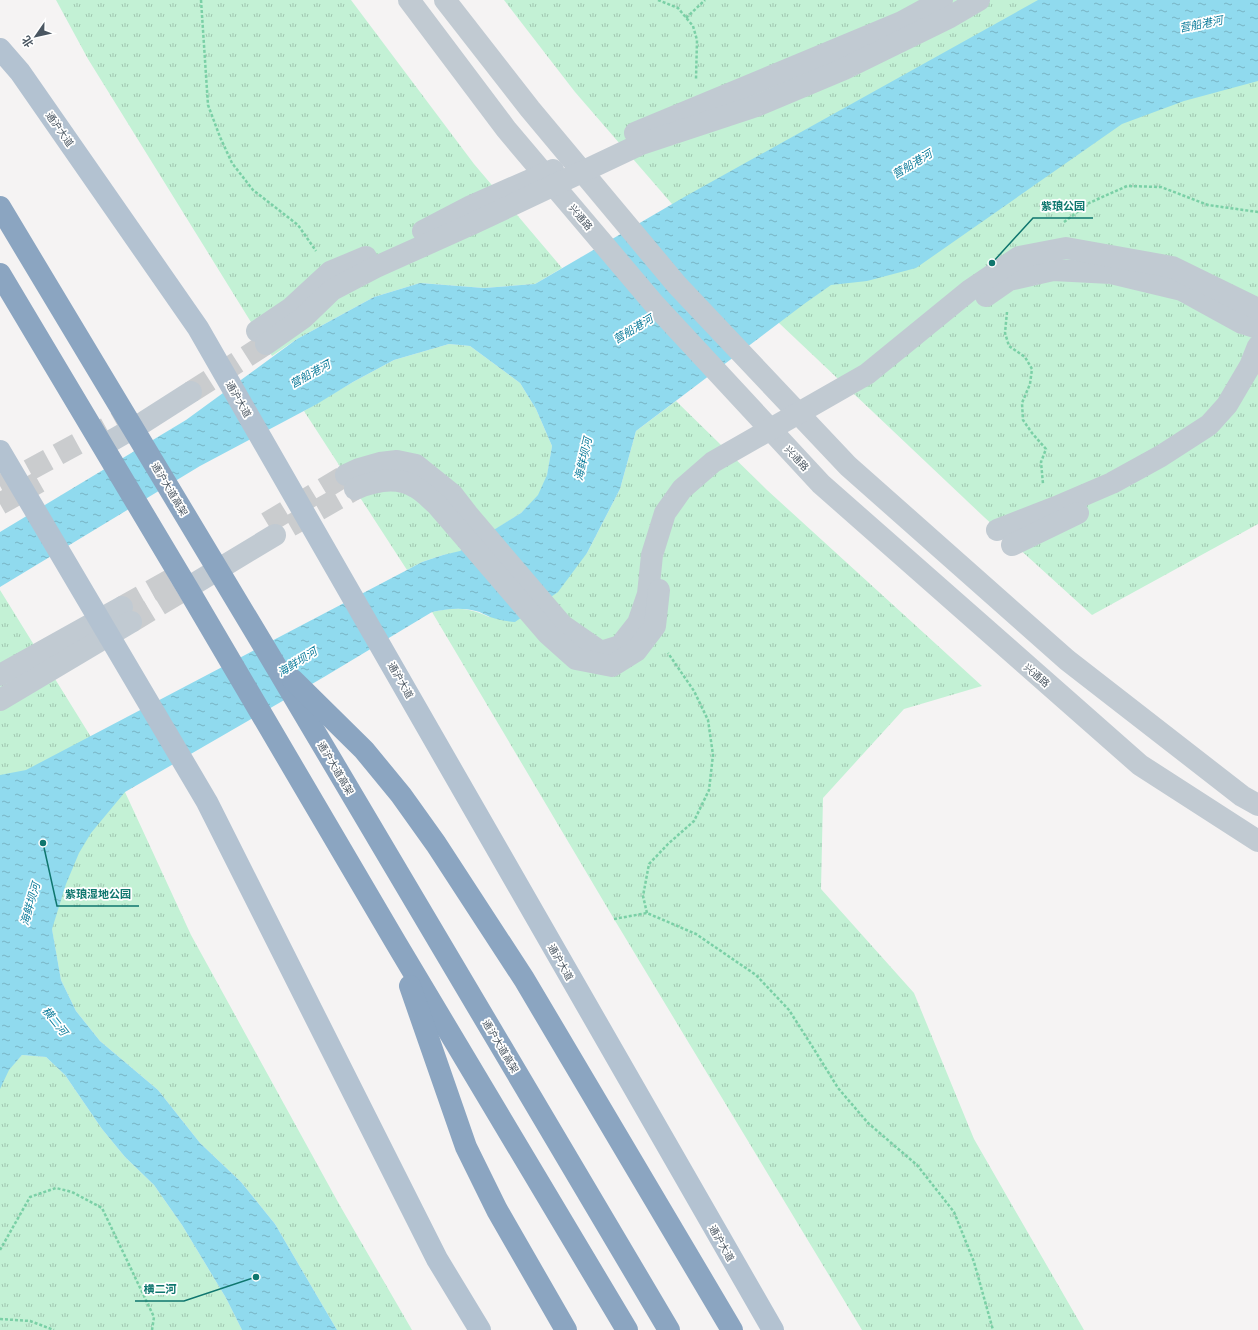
<svg xmlns="http://www.w3.org/2000/svg" width="1258" height="1330" viewBox="0 0 1258 1330" font-family="'PT Sans','Noto Sans SC',sans-serif">
	<style>
		.grass { fill: url(#grass-tufts) }
		.water { fill: url(#water-ripples) }
		.lines { fill: none; stroke-linecap: round; stroke-linejoin: round }
		.minor-tunnel { stroke: #caccce; stroke-width: 22; stroke-dasharray: 22 11; stroke-linecap: butt }
		.path { stroke: #7ad0a6; stroke-width: 2.5; stroke-dasharray: 3 2; stroke-linecap: butt }
		.minor { stroke: #c1cad2; stroke-width: 22 }
		.major { stroke: #b3c2d1; stroke-width: 22 }
		.highway { stroke: #8ba5c1; stroke-width: 22 }
		.labels { text-anchor: middle; stroke-width: 3.5; stroke-linejoin: round; paint-order: stroke }
		.street-label { font-size: 10px; fill: #4a5661; stroke: #fff }
		.water-label { font-size: 11px; font-style: italic; fill: #0c7c9b; stroke: #fff }
		.leader { fill: none; stroke: #0f766e; stroke-width: 1.5 }
		.callout-dot { fill: #0f766e; stroke: #fff; stroke-width: 1.5 }
		.callout-label { font-size: 11px; text-anchor: middle; font-weight: bold; fill: #0f766e; stroke: #fff; stroke-width: 3.5; stroke-linejoin: round; paint-order: stroke }
	</style>
	<defs>
		<pattern id="grass-tufts" width="24" height="20" patternUnits="userSpaceOnUse"><rect width="24" height="20" fill="#c3f1d5"/><path d="M3 7l-1-3M5 7V3M7 7l1-3M15 17l-1-3M17 17v-4M19 17l1-3" fill="none" stroke="#a0c6b0"/></pattern>
		<pattern id="water-ripples" width="26" height="14" patternUnits="userSpaceOnUse"><rect width="26" height="14" fill="#90daee"/><path d="M2 4q2-2 4 0t4 0M15 11q2-2 4 0t4 0" fill="none" stroke="#78b4c4"/></pattern>
	</defs>
	<rect width="100%" height="100%" fill="#f5f3f3"/>
	<g class="grass">
		<path d="M56,0H351L474,164L562,268L535,284L484,288L420,283L374,297L297,339L272,356L88,59Z"/>
		<path d="M504,0H1258V524L1092,615L984,517L779,323L672,204L575,92Z"/>
		<path d="M449,344L470,346L520,383L536,409L552,446L547,476L539,495L521,513L460,552L443,555L422,562L407,570L304,411L353,382L394,360Z"/>
		<path d="M676,401L767,490L982,686L904,709L823,798L821,889L914,993L974,1139L1084,1330H862L614,919L432,612C454,607 468,607 489,617L587,553L620,489L636,431Z"/>
		<path d="M0,590L125,792L191,935L339,1204L412,1330H337L275,1224L241,1182L200,1143L158,1090L100,1041L76,1011L61,980L52,930L10,1068L22,1055L46,1057L65,1075L102,1129L125,1157L154,1185L182,1225L226,1298L242,1330H0Z"/>
	</g>
	<path class="water" d="M1038,0H1258V81L1184,101L1122,124L916,268L867,281L831,285L804,304L636,431L620,489L587,553L558,592L515,622C506,621 498,620 490,617C485,615 481,612 476,611C461,607 446,609 432,612L324,677L125,792L91,833L79,853L66,884L52,929L61,980L76,1011L100,1041L158,1090L200,1143L241,1182L275,1224L337,1330H242L226,1298L182,1225L154,1185L125,1157L102,1129L65,1075L46,1057L22,1055L9,1070L0,1089V775L26,770L407,570L422,562L443,555L460,551L521,513L538,495L547,475L552,446L536,409L520,383L470,346L449,344L394,360L353,382L317,404L200,466L0,587V532L186,420L297,339L374,297L420,283L484,288L535,284L686,196Z"/>
	<g class="lines">
		<g class="minor-tunnel">
			<path d="M191,392L266,344"/>
			<path d="M0,486L134,413"/>
			<path d="M0,504L39,482"/>
			<path d="M267,523L346,475"/>
			<path d="M290,526L355,489"/>
			<path d="M122,607L181,574"/>
			<path d="M131,622L189,587"/>
		</g>
		<g class="path">
			<path d="M201,0L208,105L220,137L232,163L253,190L298,225L316,251"/>
			<path d="M658,0L678,8L693,26L697,40L696,79"/>
			<path d="M686,18L705,0"/>
			<path d="M1064,222L1089,203L1127,186L1161,187L1208,205L1258,212"/>
			<path d="M1007,312L1005,333L1009,346L1025,357L1032,369L1030,384L1022,403L1023,420L1032,433L1046,449L1041,462L1043,484"/>
			<path d="M647,913L643,896L649,864L668,844L694,821L709,790L713,755L708,720L694,691L668,653"/>
			<path d="M614,919L647,913L696,934L756,975L789,1010L812,1046L838,1088L868,1123L917,1165L954,1212L974,1262L993,1330"/>
			<path d="M0,1250L30,1197L56,1188L72,1192L102,1208L154,1317L152,1330"/>
			<path d="M0,1319L30,1321L54,1330"/>
		</g>
		<g class="minor">
			<path d="M409,0L506,129L655,305L821,484L1140,765L1258,841"/>
			<path d="M445,0L530,109L677,285L848,466L1067,660L1242,796L1258,805"/>
			<path d="M635,133L902,22L942,0"/>
			<path d="M423,231L471,206L553,170"/>
			<path d="M986,296L1009,280L1053,270L1111,273L1182,290L1242,323L1258,328"/>
			<path d="M257,331L291,308L330,272L366,257"/>
			<path d="M266,344L303,318L332,290L376,267L474,223L641,144L756,106L844,69L950,17L979,0"/>
			<path d="M104,445L144,422L191,392"/>
			<path d="M346,475L359,469L380,463L397,461L416,465L452,494L469,516L562,625L601,652L620,646L638,623L648,594L652,555L665,513L682,489L713,462L867,374L970,290L1019,257L1066,248L1172,267L1258,309"/>
			<path d="M355,489C374,481 397,476 415,487C423,491 430,499 437,505L548,634L576,659L612,666L636,651L655,626L659,590"/>
			<path d="M997,530L1056,507L1112,483L1161,456L1209,425L1227,405L1250,366L1258,346"/>
			<path d="M1012,545L1078,513"/>
			<path d="M189,587L275,535"/>
			<path d="M0,675L122,607"/>
			<path d="M0,700L131,622"/>
		</g>
		<g class="major">
			<path d="M0,49L20,72L198,328L773,1330"/>
			<path d="M0,451L207,802L437,1259L480,1330"/>
		</g>
		<g class="highway">
			<path d="M0,207L271,658L669,1330"/>
			<path d="M0,274L188,589L396,943L627,1330"/>
			<path d="M293,680L364,750L401,795L436,844L524,979L732,1330"/>
			<path d="M410,986L466,1147L497,1210L566,1330"/>
		</g>
	</g>
	<g class="labels">
		<g class="street-label">
			<text transform="translate(60 129) rotate(55)" y="4">通沪大道</text>
			<text transform="translate(581 217) rotate(50)" y="4">兴通路</text>
			<text transform="translate(239 399) rotate(60)" y="4">通沪大道</text>
			<text transform="translate(797 458) rotate(47)" y="4">兴通路</text>
			<text transform="translate(170 489) rotate(59)" y="4">通沪大道高架</text>
			<text transform="translate(1037 675) rotate(41)" y="4">兴通路</text>
			<text transform="translate(401 680) rotate(60)" y="4">通沪大道</text>
			<text transform="translate(336 768) rotate(59)" y="4">通沪大道高架</text>
			<text transform="translate(561 962) rotate(60)" y="4">通沪大道</text>
			<text transform="translate(501 1046) rotate(59)" y="4">通沪大道高架</text>
			<text transform="translate(722 1243) rotate(60)" y="4">通沪大道</text>
		</g>
		<g class="water-label">
			<text transform="translate(1201 24) rotate(-11)" y="4">营船港河</text>
			<text transform="translate(912 164) rotate(-31)" y="4">营船港河</text>
			<text transform="translate(633 329) rotate(-31)" y="4">营船港河</text>
			<text transform="translate(310 374) rotate(-29)" y="4">营船港河</text>
			<text transform="translate(583 459) rotate(-77)" y="4">海鲜坝河</text>
			<text transform="translate(297 662) rotate(-32)" y="4">海鲜坝河</text>
			<text transform="translate(30 904) rotate(-74)" y="4">海鲜坝河</text>
			<text transform="translate(55 1021) rotate(52)" y="4">横二河</text>
		</g>
	</g>
	<path class="leader" d="M992 263L1033 218H1093M43 843L57 906H139M256 1277L184 1301H135"/>
	<g class="callout-dot">
		<circle cx="992" cy="263" r="4"/>
		<circle cx="43" cy="843" r="4"/>
		<circle cx="256" cy="1277" r="4"/>
	</g>
	<g class="callout-label">
		<text x="1063" y="210">紫琅公园</text>
		<text x="98" y="898">紫琅湿地公园</text>
		<text x="160" y="1293">横二河</text>
	</g>
	<g transform="translate(36 36) rotate(236)" stroke="#ffffff" stroke-width="3" paint-order="stroke">
	<path d="M0-3L7 15L0 10L-7 15Z" fill="#4a5661"/>
	<text y="-6" font-size="11" font-weight="bold" text-anchor="middle" fill="#4a5661">北</text>
	</g>
</svg>
